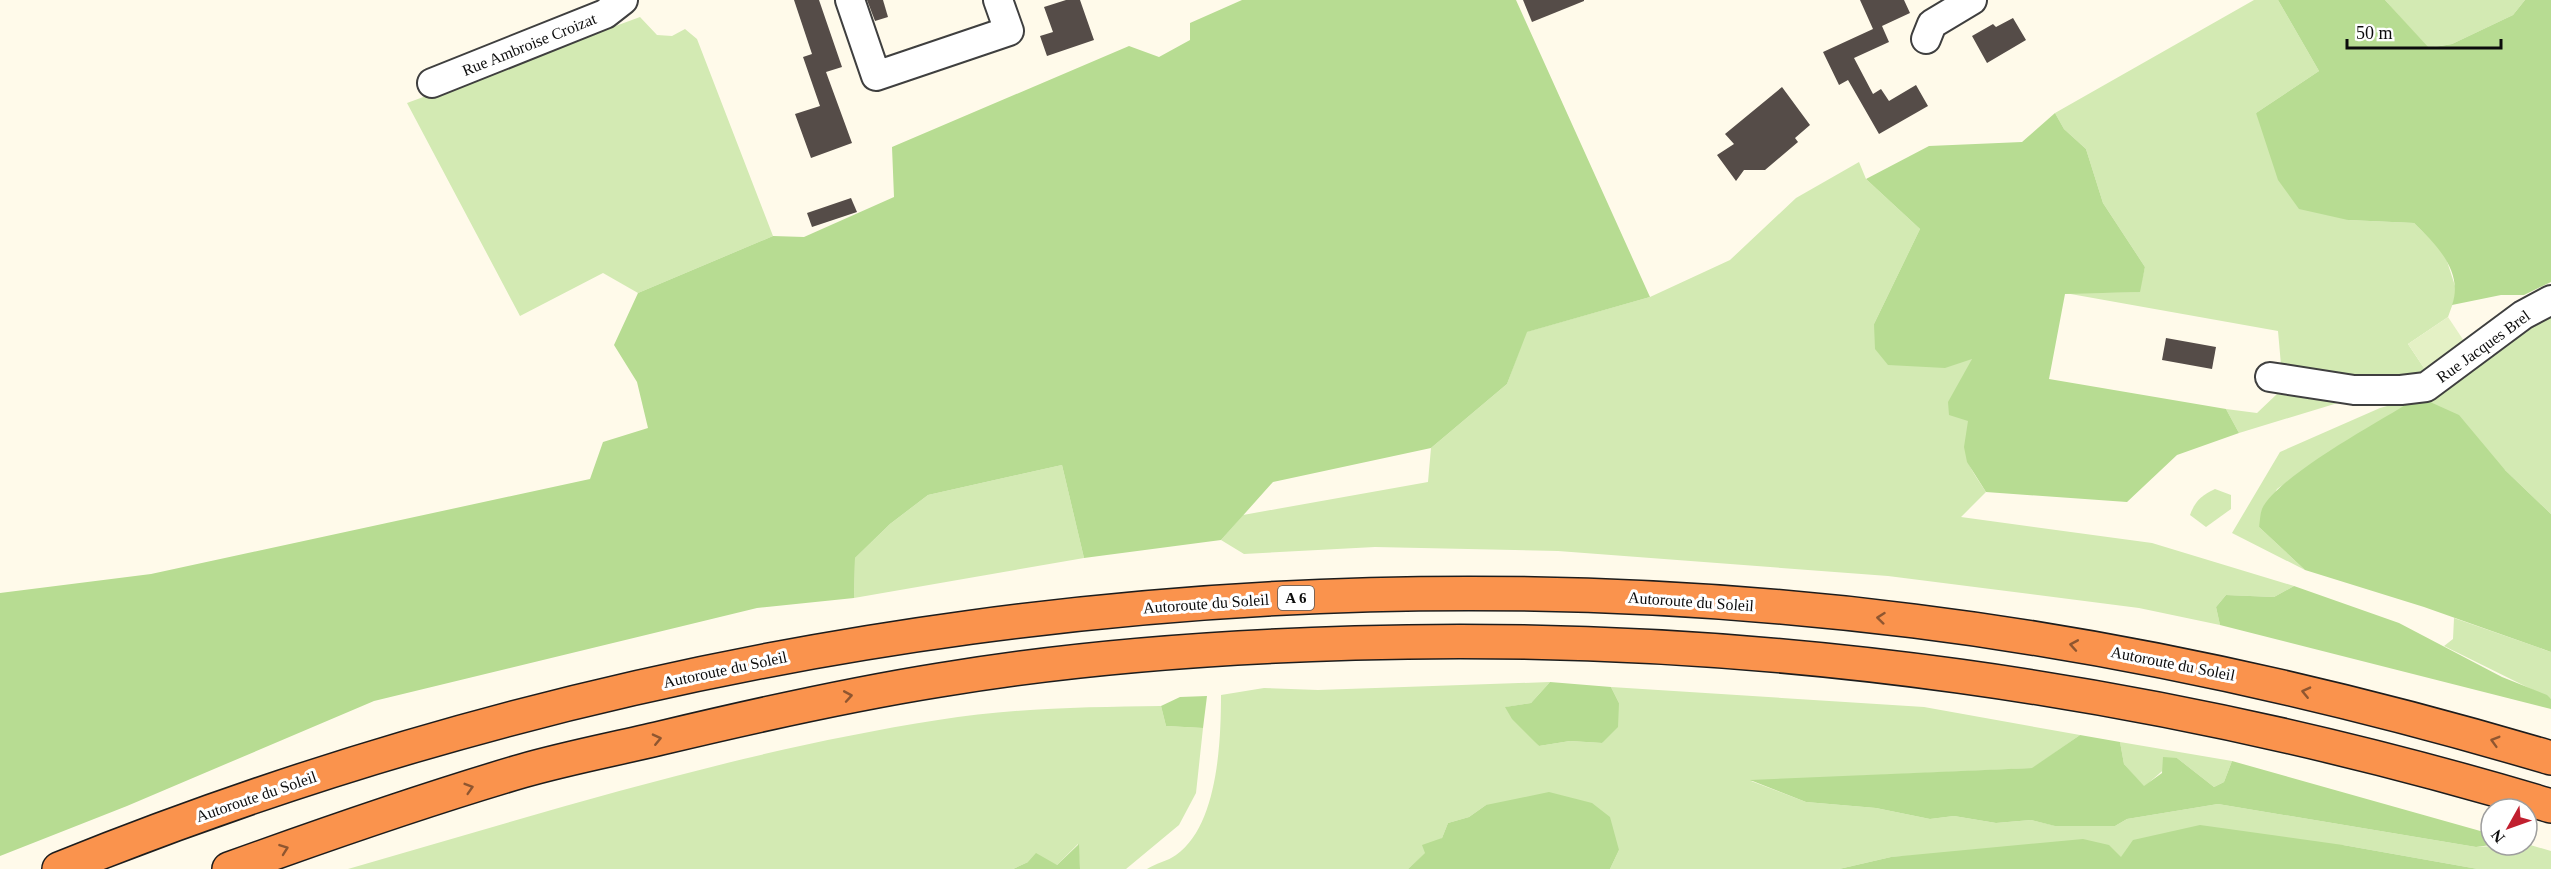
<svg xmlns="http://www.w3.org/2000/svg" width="2551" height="869" viewBox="0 0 2551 869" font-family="'Times New Roman',serif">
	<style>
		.green { fill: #d3eab3 }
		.forest { fill: #b7dc92 }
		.pitch { fill: #e4f1c5 }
		.building { fill: #554c48 }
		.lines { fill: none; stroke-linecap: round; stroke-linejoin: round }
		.minor-casing { stroke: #3f3f3f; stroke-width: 32 }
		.highway-casing { stroke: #1d1d1d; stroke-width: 36 }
		.minor { stroke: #fff; stroke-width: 28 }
		.highway { stroke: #fa934d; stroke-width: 33 }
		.oneway { stroke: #8f5630 }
		.labels { text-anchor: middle; stroke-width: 6; stroke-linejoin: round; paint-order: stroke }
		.shield { fill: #fff; stroke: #555; stroke-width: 1.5 }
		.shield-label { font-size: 15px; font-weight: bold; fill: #0c0c0c }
		.street-label { font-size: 16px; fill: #0c0c0c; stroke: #fff }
	</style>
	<rect width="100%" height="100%" fill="#fffaea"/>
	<g class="green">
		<path d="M2254,0H2278L2319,71L2256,113L2348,220L2414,223L2444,252L2457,292L2448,317L2408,344L2426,371C2378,389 2330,374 2281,365L2278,331L2065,293L2139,292L2145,267L2103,203L2086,149L2064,129L2055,113Z"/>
		<path d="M2385,0H2525L2513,15L2452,44L2428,48Z"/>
		<path d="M640,17L657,35L672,36L685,29L697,39L773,236L638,293L603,273L520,316L407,103Z"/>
		<path d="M1859,162L1866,179L1920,229L1874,324L1972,358L1968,435C1960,458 1974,473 1986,492L1961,517L2152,543L2294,586L2274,597L2226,595L2216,607L2220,625L2139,608L1888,576L1558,551L1375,547L1244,554L1221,540L1243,515L1428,482L1431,448L1507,384L1526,332L1650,297L1730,260L1796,198Z"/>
		<path d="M2551,314V514L2505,470L2340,445L2277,489L2259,527L2305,570L2232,533L2280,452L2380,408L2419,397Z"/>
		<path d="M2277,394L2341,402L2239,433L2226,409L2257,413Z"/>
		<path d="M1062,465L1084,558L854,598L855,558L890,524L928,495Z"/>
		<path d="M2215,489L2231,495V509L2206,527L2190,515C2195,501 2202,495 2215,489Z"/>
		<path d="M2454,618L2551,652V699L2444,646L2453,639Z"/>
		<path d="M1550,682L1531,703L1506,707L1539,746L1570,741L1602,743L1619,703L1611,687L1924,707L2080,735L2033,768L1751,781L1806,802L1876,808L1930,819L1954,816L1996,823L2031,820L2056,826H2115L2127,819L2218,804L2476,847L2527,844L2551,851V869H2478L2343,845L2121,857L1940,854L1891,857L1839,869H1610L1619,850L1486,805L1469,817L1448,823L1442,838L1408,869H1147C1156,863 1168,861 1176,855C1218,826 1221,741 1221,695L1264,688L1318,690Z"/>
		<path d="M1161,706L1166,726L1203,728L1196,793L1179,825L1126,869H1080L1078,844L1057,865L1028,862L1013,869H348C543,813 738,751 938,720C1011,708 1087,707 1161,706Z"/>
		<path d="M2120,742L2232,761L2224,782L2214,787L2177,758L2144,787L2124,764Z"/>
	</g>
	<g class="forest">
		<path d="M1242,0H1516L1650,297L1527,332L1507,384L1431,448L1273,482L1221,540L1084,558L1062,465L928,495L890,524L855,558L854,598L757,608L374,701L127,806L0,856V593L151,574L590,479L603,442L648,428L637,382L614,345L638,293L773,236L804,237L894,197L892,147L1129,46L1159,57L1190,40V23Z"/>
		<path d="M2278,0H2385L2429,48L2452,44L2513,15L2525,0H2551V282L2524,295H2501L2452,305C2464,272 2436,244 2414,223L2348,220L2299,209L2278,180L2256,113L2319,71Z"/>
		<path d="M2055,113L2064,129L2086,149L2103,203L2145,267L2140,292L2065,294L2049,379L2226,409L2239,433L2177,455L2127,502L1986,492L1967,462L1964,447L1968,421L1949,415L1948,402L1972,359L1945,368L1888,365L1875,349L1874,324L1920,229L1866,179L1929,146L2022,142Z"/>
		<path d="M2419,397L2459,415L2505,470L2551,514V652L2424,607L2305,570L2259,527C2260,521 2260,514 2262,509C2277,476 2385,418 2419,397Z"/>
		<path d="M2294,586L2399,623L2502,677L2547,695L2551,699V709L2220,625L2216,607L2226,595L2274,597Z"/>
		<path d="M1550,682L1611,687L1619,703L1618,727L1602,743L1570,741L1539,746L1512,719L1505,707L1531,703Z"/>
		<path d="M1207,696L1203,728L1166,726L1161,706L1180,697Z"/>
		<path d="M2080,735L2120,742L2124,764L2144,786L2162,773L2163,757L2177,758L2214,787L2224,782L2232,761L2491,834V845L2476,847L2218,804L2127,819L2115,826H2055L2031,820L1996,823L1954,816L1930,819L1876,808L1806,802L1750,780L2032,768Z"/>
		<path d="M1549,792L1592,803L1610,817L1619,850L1610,869H1408L1425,853L1422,845L1442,838L1448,823L1469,817L1486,805Z"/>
		<path d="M2200,825L2343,845L2478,869H1839L1891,857L2083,839L2109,845L2121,857L2133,840Z"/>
		<path d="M1079,844L1080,869H1013L1028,862L1036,853L1057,865Z"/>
	</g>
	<path class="pitch" d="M2448,317L2466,344L2426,371L2408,344Z"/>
	<g class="building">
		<path d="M794,0H819L842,67L826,72L852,143L811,158L795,114L820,106L803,57L812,54Z"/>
		<path d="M867,0H883L888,17L875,21Z"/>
		<path d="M1066,0H1080L1094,40L1047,56L1040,36L1053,32L1044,7Z"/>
		<path d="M1523,0H1584V1L1532,22Z"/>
		<path d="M1860,0H1904L1910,13L1882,26L1889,42L1854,58L1873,94L1881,89L1889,101L1916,85L1928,106L1879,134L1848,80L1839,85L1823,52L1873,29Z"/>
		<path d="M2013,18L2026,40L1987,63L1972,36L1993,24L1996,27Z"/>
		<path d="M1782,87L1810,125L1795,138L1798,142L1765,170H1744L1736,181L1717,155L1734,144L1725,134Z"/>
		<path d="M851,198L857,212L812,227L807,213Z"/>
		<path d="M2166,338L2216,347L2212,369L2162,360Z"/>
	</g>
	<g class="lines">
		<defs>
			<g id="minor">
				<path d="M850,0L876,76L1009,31L998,0"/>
				<path d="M1926,39L1932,24L1972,0"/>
				<path d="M432,83L605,14L623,0"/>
				<path d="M2270,377L2354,390H2401L2426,387L2523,315L2551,300"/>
			</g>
			<g id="highway">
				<path d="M59,869C643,633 1288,543 1914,621C2131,648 2342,696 2551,758"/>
				<path d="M229,869C326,834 423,800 522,771C567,758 615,749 661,738C753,716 846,695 940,680C1077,657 1216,647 1355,643C1760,631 2163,689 2551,806"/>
			</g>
		</defs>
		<use href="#minor" class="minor-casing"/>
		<use href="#highway" class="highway-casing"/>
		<use href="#minor" class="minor"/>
		<use href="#highway" class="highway"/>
	</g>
	<defs><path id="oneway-chevron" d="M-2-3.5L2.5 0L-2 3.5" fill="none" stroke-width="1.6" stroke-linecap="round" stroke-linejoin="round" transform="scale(1.5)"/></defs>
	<g class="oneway">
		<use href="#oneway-chevron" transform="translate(1881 618) rotate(-174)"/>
		<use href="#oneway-chevron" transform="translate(2074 645) rotate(-170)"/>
		<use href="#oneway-chevron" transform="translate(2306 692) rotate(-167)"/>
		<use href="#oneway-chevron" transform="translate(848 696) rotate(-10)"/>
		<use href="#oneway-chevron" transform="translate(657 739) rotate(-13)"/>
		<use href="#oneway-chevron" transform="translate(2495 741) rotate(-164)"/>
		<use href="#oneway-chevron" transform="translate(469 788) rotate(-17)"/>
		<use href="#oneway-chevron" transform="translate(284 849) rotate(-20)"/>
	</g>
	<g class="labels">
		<rect class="shield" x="1278" y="586" width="36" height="24" rx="4.5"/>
		<g class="shield-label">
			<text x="1296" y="603">A 6</text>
		</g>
		<g class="street-label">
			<text transform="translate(529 44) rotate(-22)" y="6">Rue Ambroise Croizat</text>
			<text transform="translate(2483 346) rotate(-36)" y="6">Rue Jacques Brel</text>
			<text transform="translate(1691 601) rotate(4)" y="6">Autoroute du Soleil</text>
			<text transform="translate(1206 603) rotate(-4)" y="6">Autoroute du Soleil</text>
			<text transform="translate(2173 663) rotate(11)" y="6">Autoroute du Soleil</text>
			<text transform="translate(725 669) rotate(-12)" y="6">Autoroute du Soleil</text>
			<text transform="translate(256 796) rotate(-19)" y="6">Autoroute du Soleil</text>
		</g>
	</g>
	<g transform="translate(2509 827) rotate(230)"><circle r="28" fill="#ffffff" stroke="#9e9e9e" stroke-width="1.5"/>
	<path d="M0-4.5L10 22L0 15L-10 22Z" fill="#c11f2f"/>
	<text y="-9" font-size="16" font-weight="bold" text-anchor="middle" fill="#0c0c0c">N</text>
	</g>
	<path d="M2347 39v9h154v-9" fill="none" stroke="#0c0c0c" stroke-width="3"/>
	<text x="2356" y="39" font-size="18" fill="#0c0c0c" stroke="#ffffff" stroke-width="4.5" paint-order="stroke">50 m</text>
</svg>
